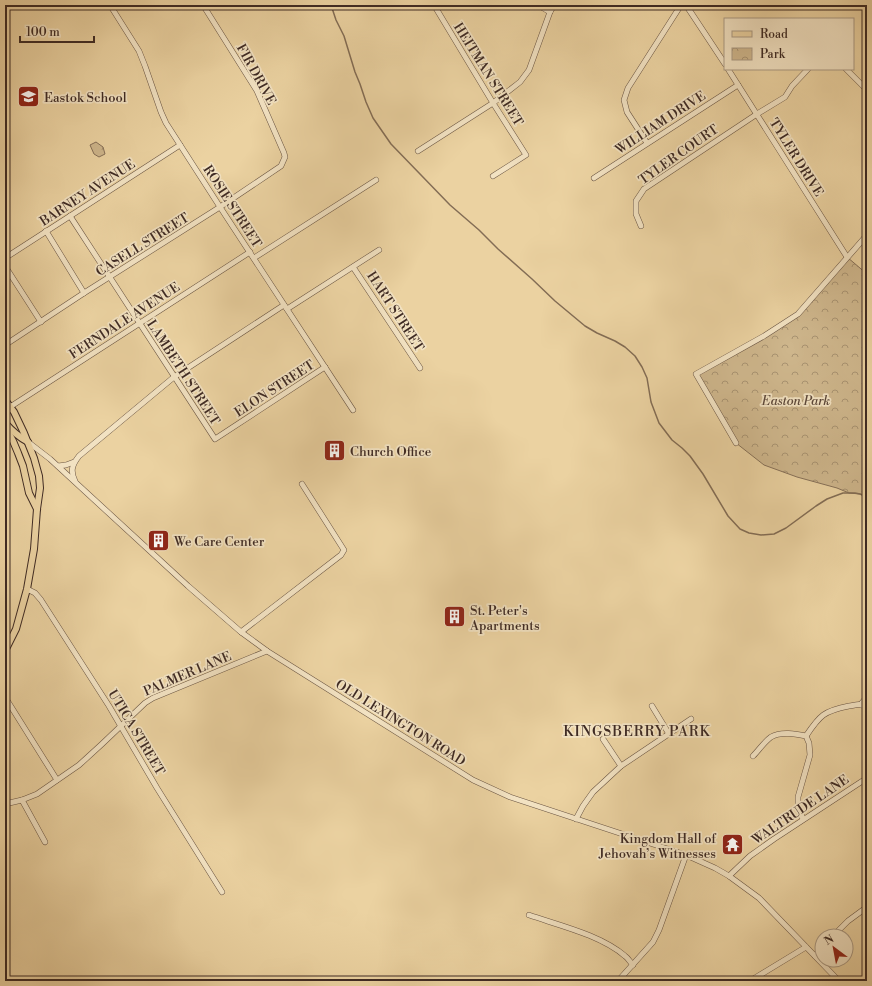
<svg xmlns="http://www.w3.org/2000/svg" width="872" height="986" viewBox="0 0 872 986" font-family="'Libre Bodoni',serif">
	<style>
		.park { fill: url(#park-crowns); stroke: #867058 }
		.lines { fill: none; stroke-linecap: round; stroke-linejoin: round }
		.stream { stroke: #836d55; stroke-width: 1.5 }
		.minor-casing { stroke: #6a5543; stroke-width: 6 }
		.major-casing { stroke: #3f2b24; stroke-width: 8 }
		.minor { stroke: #f2e2c2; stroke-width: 5 }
		.major { stroke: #ebd2a1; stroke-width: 6 }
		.labels { text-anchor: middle; stroke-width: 3.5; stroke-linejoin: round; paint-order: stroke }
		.street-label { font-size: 13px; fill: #3f2b24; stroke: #f2e2c2 }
		.poi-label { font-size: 13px; fill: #3f2b24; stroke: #f2e2c2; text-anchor: start }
		.park-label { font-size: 13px; font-style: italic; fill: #5c4739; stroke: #f2e2c2 }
		.neighbourhood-label { font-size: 14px; letter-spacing: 1px; fill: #3f2b24; stroke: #f2e2c2 }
	</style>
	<defs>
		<pattern id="park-crowns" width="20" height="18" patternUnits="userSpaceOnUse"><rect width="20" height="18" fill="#ceb68c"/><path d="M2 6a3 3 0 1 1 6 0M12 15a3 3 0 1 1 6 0" fill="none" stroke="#a99472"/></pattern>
	</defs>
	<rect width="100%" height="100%" fill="#ebd2a1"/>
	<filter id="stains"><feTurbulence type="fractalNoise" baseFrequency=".005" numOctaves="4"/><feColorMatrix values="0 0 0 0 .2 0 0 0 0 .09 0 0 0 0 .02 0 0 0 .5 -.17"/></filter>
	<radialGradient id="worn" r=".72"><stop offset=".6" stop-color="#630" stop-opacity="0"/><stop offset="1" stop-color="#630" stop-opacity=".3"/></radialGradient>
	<g class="park">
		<path d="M96,142L103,147L105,154L99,157L94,154L90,145Z"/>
		<path d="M847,257L867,274V497L860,494L849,493L837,488L797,477L764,465L736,443L696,374L798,314Z"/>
	</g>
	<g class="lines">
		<g class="stream">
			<path d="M331,5L336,20L344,36L355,72L360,84L366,102L373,118L391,144L450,205L479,230L498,249L532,279L555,301L585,326L597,333L615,341L625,347L635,356L642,367L647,378L651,402L659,423L672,440L682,448L690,456L703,474L728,516L740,529L749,533L761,535L774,534L786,528L816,506L827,499L843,493H855L860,494L867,497"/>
			<path d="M148,978L167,980L172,981"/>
		</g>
		<defs>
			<g id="minor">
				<path d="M110,5L139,51L145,66L161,112L166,123L220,207L353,410"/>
				<path d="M434,5L493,103L526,155L493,176"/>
				<path d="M538,5L550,12"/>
				<path d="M686,5L725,64"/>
				<path d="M728,69L847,257"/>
				<path d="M846,69L867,90"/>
				<path d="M647,143L627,112L624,100L628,88L681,5"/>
				<path d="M418,151L493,103L520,82L529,70L550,12L554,5"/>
				<path d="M594,178L738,85"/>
				<path d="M70,216L215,439L325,367"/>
				<path d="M641,226L636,214V201L644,189L757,114L785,97L792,86L808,69"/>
				<path d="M46,231L84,293"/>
				<path d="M5,258L180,145"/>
				<path d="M254,258L376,180"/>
				<path d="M5,266L41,322"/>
				<path d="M353,267L420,368"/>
				<path d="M287,309L379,250"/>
				<path d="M5,345L84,293L220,207L281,166L285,157L284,153L257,91L203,5"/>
				<path d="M10,407L250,252"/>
				<path d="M28,442L50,459L188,586L241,632L267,651L473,780L510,797L686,855L715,868L729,876L759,898L839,981"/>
				<path d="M736,443L696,374L764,336L798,314L867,235"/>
				<path d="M58,466L66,465L74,462"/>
				<path d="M75,481C70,471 72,465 79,456L174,377L284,305"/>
				<path d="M27,589L35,593L41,600L109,706L157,788L222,892"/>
				<path d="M241,632L341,555L344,550L302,484"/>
				<path d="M5,697L57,780"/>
				<path d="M861,704L867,697"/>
				<path d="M652,706L669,734"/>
				<path d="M806,736C820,715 824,711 849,706C857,705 859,703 867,707"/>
				<path d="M603,739L621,766"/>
				<path d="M753,756C759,750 764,742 771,737C781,731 796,734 806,736L809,743L810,755L798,797V806L803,819"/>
				<path d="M22,800L45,842"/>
				<path d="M5,804L22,800L37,794L79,765L102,744L145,703L153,698L267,651"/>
				<path d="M576,819L583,806L593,792L621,766L691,719"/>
				<path d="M729,876L750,856L774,839L867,778"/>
				<path d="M529,915C558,925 601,935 625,956C628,958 630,962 633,965"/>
				<path d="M833,936L848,921L867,907"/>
				<path d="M815,956L822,948"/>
				<path d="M618,981L653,942L659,930L686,855"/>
				<path d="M750,981L806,947"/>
			</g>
			<g id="major">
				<path d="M5,400L14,412L24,433L34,458L39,476L40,488L37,509L34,549L27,589L16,629L5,651"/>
				<path d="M5,423C12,431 19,437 28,442"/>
				<path d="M5,427L13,441L18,453L23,466L29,493L37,509"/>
			</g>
		</defs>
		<use href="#minor" class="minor-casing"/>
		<use href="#major" class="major-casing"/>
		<use href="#minor" class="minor"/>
		<use href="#major" class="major"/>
	</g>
	<defs>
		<symbol id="school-square" viewBox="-11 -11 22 22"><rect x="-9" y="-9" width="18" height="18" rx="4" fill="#8f2418" stroke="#f2e2c2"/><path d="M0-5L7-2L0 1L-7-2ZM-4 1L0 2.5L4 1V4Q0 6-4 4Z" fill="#fff"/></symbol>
		<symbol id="building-square" viewBox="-11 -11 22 22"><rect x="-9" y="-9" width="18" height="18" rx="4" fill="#8f2418" stroke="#f2e2c2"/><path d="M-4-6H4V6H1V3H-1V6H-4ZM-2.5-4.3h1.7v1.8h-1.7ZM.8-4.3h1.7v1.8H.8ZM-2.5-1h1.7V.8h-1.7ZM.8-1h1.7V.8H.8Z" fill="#fff"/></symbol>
		<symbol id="temple-square" viewBox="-11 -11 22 22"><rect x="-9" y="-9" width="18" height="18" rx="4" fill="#8f2418" stroke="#f2e2c2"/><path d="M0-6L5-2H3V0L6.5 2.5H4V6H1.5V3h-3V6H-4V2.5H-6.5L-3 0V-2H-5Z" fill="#fff"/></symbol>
	</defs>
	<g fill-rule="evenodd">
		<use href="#school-square" x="16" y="84" width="25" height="25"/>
		<use href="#building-square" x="322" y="438" width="25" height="25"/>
		<use href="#building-square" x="146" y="528" width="25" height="25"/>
		<use href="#building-square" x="442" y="604" width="25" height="25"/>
		<use href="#temple-square" x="720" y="832" width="25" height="25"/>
	</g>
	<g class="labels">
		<g class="street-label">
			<text transform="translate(257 74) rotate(61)" y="5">FIR DRIVE</text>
			<text transform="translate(489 74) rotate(58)" y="5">HEITMAN STREET</text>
			<text transform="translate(660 122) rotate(-33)" y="5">WILLIAM DRIVE</text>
			<text transform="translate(678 154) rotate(-35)" y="5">TYLER COURT</text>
			<text transform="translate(797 157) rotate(58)" y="5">TYLER DRIVE</text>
			<text transform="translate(87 192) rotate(-33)" y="5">BARNEY AVENUE</text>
			<text transform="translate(233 206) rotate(57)" y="5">ROSIE STREET</text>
			<text transform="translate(142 244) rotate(-32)" y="5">CASELL STREET</text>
			<text transform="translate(396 311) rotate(57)" y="5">HART STREET</text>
			<text transform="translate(124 320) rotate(-33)" y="5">FERNDALE AVENUE</text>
			<text transform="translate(184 372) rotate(57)" y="5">LAMBETH STREET</text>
			<text transform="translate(274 388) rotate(-33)" y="5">ELON STREET</text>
			<text transform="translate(187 673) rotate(-23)" y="5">PALMER LANE</text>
			<text transform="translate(401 722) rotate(32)" y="5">OLD LEXINGTON ROAD</text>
			<text transform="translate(137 732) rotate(59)" y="5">UTICA STREET</text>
			<text transform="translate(800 809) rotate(-34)" y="5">WALTRUDE LANE</text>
		</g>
		<g class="poi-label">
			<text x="44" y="102">Eastok School</text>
			<text x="350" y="456">Church Office</text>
			<text x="174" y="546">We Care Center</text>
			<text x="470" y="615">St. Peter's<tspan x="470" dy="15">Apartments</tspan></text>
			<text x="716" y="843" text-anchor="end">Kingdom Hall of<tspan x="716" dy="15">Jehovah’s Witnesses</tspan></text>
		</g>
		<g class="park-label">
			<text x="796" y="405">Easton Park</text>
		</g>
		<g class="neighbourhood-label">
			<text x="637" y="736">KINGSBERRY PARK</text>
		</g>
	</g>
	<rect width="872" height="986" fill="none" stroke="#ebd2a1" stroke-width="20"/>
	<rect x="6" y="6" width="860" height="974" fill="none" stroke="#3f2b24" stroke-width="2"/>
	<rect x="10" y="10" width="852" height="966" fill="none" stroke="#3f2b24"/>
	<rect x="724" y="18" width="130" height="52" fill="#f2e2c2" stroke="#aa9983"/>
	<rect x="732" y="31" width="20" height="6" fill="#ebd2a1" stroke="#aa9983"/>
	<text x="760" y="38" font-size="12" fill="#3f2b24">Road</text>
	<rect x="732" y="48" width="20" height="12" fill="url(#park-crowns)" stroke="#aa9983"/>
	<text x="760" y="58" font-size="12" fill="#3f2b24">Park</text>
	<g transform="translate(834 948) rotate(328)"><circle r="19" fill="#f2e2c2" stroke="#aa9983"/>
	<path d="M0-3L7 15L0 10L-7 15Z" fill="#8f2418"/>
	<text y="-6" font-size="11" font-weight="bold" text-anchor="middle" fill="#3f2b24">N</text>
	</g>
	<path d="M20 36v6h74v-6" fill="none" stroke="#3f2b24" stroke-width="2"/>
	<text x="26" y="36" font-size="12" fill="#3f2b24" stroke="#f2e2c2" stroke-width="3" paint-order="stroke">100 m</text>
	<rect width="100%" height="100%" filter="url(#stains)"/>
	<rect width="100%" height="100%" fill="url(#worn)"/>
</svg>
